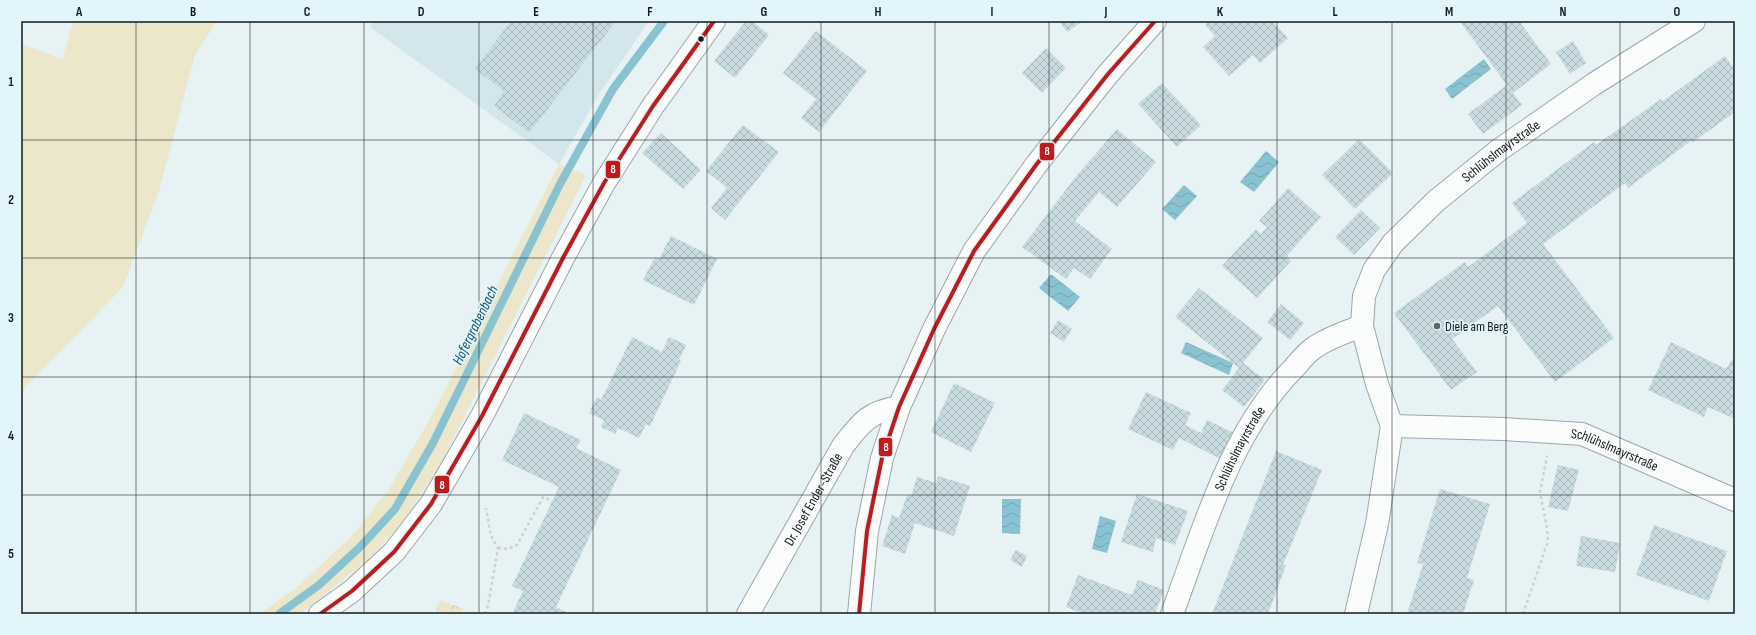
<svg xmlns="http://www.w3.org/2000/svg" width="1756" height="635" viewBox="0 0 1756 635" font-family="'Sofia Sans Condensed',sans-serif">
	<style>
		.built { fill: #d2e6eb }
		.grass { fill: #ece6cb }
		.forest { fill: url(#forest-crowns) }
		.water { fill: url(#water-waves) }
		.lines { fill: none; stroke-linecap: round; stroke-linejoin: round }
		.stream { stroke: #89c2d0; stroke-width: 8 }
		.building { fill: url(#building-cross-hatch) }
		.minor-casing { stroke: #9ea6a8; stroke-width: 24 }
		.path { stroke: #ced0d1; stroke-width: 2.5; stroke-dasharray: 3 3; stroke-linecap: butt }
		.minor { stroke: #fbfdfd; stroke-width: 22 }
		.bus-1-casing { stroke: #e1f5fa; stroke-width: 7 }
		.bus-1 { stroke: #bd1c1d; stroke-width: 4 }
		.grid { fill: none; stroke: #13191b; stroke-width: 1; stroke-opacity: 0.55 }
		.bus-dot { fill: #13191b; stroke: #e1f5fa; stroke-width: 1.5 }
		.poi-dot { fill: #5d6567; stroke: #e1f5fa; stroke-width: 1.5 }
		.labels { text-anchor: middle; stroke-width: 3.5; stroke-linejoin: round; paint-order: stroke }
		.street-label { font-size: 14px; fill: #13191b; stroke: #e1f5fa }
		.poi-label { font-size: 14px; fill: #13191b; stroke: #e1f5fa; text-anchor: start }
		.water-label { font-size: 15px; font-style: italic; fill: #155564; stroke: #e1f5fa }
		.line-badge { stroke: #e1f5fa; stroke-width: 1.5 }
		.badge-label { font-size: 11px; text-anchor: middle; font-weight: bold; fill: #fff }
		.neatline { fill: none; stroke: #13191b; stroke-width: 1.5 }
		.grid-label { font-size: 13px; text-anchor: middle; font-weight: bold; fill: #13191b }
	</style>
	<defs>
		<pattern id="forest-crowns" width="20" height="18" patternUnits="userSpaceOnUse"><rect width="20" height="18" fill="#ece6cb"/><path d="M2 6a3 3 0 1 1 6 0M12 15a3 3 0 1 1 6 0" fill="none" stroke="#cac5ae"/></pattern>
		<pattern id="water-waves" width="16" height="10" patternUnits="userSpaceOnUse"><rect width="16" height="10" fill="#89c2d0"/><path d="M0 5q4-4 8 0t8 0" fill="none" stroke="#75a6b2"/></pattern>
		<pattern id="building-cross-hatch" width="8" height="8" patternUnits="userSpaceOnUse"><rect width="8" height="8" fill="#c8dbe0"/><path d="M0 0l8 8M0 8l8-8" fill="none" stroke="#abbbc0"/></pattern>
	</defs>
	<rect width="100%" height="100%" fill="#e7f2f4"/>
	<path class="built" d="M374,21H649L599,94L559,164L370,27Z"/>
	<g class="grass">
		<path d="M73,21H217L195,55L159,191L123,287L21,392V44L63,59Z"/>
		<path d="M559,164L586,175L438,469L401,524L368,560L300,614H260L296,588L351,537L388,491L431,417Z"/>
	</g>
	<path class="forest" d="M440,600L464,609L461,614H435Z"/>
	<g class="water">
		<path d="M1484,59L1491,69L1452,99L1445,89Z"/>
		<path d="M1266,151L1279,162L1254,192L1240,182Z"/>
		<path d="M1184,185L1197,196L1175,220L1162,209Z"/>
		<path d="M1051,274L1080,297L1068,311L1039,288Z"/>
		<path d="M1186,342L1233,363L1229,375L1181,353Z"/>
		<path d="M1002,499H1021L1020,534L1002,533Z"/>
		<path d="M1100,516L1116,521L1107,553L1092,549Z"/>
	</g>
	<g class="lines">
		<path class="stream" d="M279,614L319,585L360,547L395,509L433,443L560,184L613,89L664,21"/>
	</g>
	<g class="building">
		<path d="M511,21H616L529,133L494,106L504,91L475,69Z"/>
		<path d="M746,21H752L769,35L735,78L714,61Z"/>
		<path d="M1059,21H1083L1067,32Z"/>
		<path d="M1210,21H1272L1288,38L1260,63L1253,55L1229,76L1203,47L1215,36L1205,25Z"/>
		<path d="M1464,21H1519L1551,64L1513,93L1522,105L1483,134L1468,114L1507,85L1461,23Z"/>
		<path d="M816,31L867,71L819,132L801,118L816,99L783,73Z"/>
		<path d="M1573,41L1586,63L1570,74L1556,52Z"/>
		<path d="M1046,48L1066,68L1042,93L1022,73Z"/>
		<path d="M1725,56L1735,70V112L1693,142L1692,140L1628,188L1625,183L1543,244L1614,338L1555,382L1498,306L1452,339L1477,372L1451,390L1394,313L1465,262L1468,267L1527,223L1512,203L1594,142L1596,145L1661,99L1663,101Z"/>
		<path d="M1162,83L1201,125L1177,147L1138,104Z"/>
		<path d="M743,125L779,152L725,220L711,208L727,188L706,171Z"/>
		<path d="M1117,129L1156,162L1117,207L1099,192L1075,221L1112,249L1090,279L1074,268L1066,279L1022,247L1078,174Z"/>
		<path d="M661,133L701,170L683,189L642,153Z"/>
		<path d="M1359,139L1393,173L1355,209L1322,175Z"/>
		<path d="M1288,188L1321,217L1287,256L1291,261L1257,298L1222,266L1256,229L1261,234L1267,227L1259,221Z"/>
		<path d="M1361,210L1380,228L1354,255L1335,237Z"/>
		<path d="M671,236L717,259L694,305L643,280L655,257L659,259Z"/>
		<path d="M1199,288L1263,338L1243,363L1265,380L1244,407L1222,390L1239,368L1175,317Z"/>
		<path d="M1281,304L1304,323L1290,340L1267,322Z"/>
		<path d="M1058,320L1072,329L1064,342L1050,333Z"/>
		<path d="M632,337L662,352L669,337L686,345L679,360L681,361L650,426L646,424L639,438L618,428L615,434L601,427L604,420L589,413L597,397L601,400Z"/>
		<path d="M1671,342L1726,369L1732,359L1735,361V419L1708,407L1704,417L1648,390Z"/>
		<path d="M954,383L995,403L971,452L931,432Z"/>
		<path d="M1146,392L1191,413L1185,425L1201,433L1207,420L1234,433L1221,459L1179,438L1173,450L1128,429Z"/>
		<path d="M524,413L581,440L576,448L621,470L556,607L566,612L565,614H512L523,591L512,586L559,487L502,460Z"/>
		<path d="M1276,451L1322,470L1283,565H1286L1268,614H1212Z"/>
		<path d="M1558,465L1579,470L1568,511L1548,507Z"/>
		<path d="M938,476L970,486L954,536L915,523L905,554L882,546L892,515L899,518L907,495L911,496L917,477L936,483Z"/>
		<path d="M1440,489L1490,504L1467,578L1474,580L1463,614H1407L1423,564L1417,563Z"/>
		<path d="M1137,494L1188,511L1175,545L1156,538L1153,552L1121,542Z"/>
		<path d="M1654,525L1727,551L1709,601L1636,575Z"/>
		<path d="M1581,536L1620,543L1615,572L1576,566Z"/>
		<path d="M1016,550L1027,556L1022,567L1010,560Z"/>
		<path d="M1078,575L1132,595L1138,580L1164,590L1155,614H1085L1066,607Z"/>
	</g>
	<g class="lines">
		<defs>
			<g id="minor">
				<path id="s1" d="M1392,426L1503,429L1582,434L1735,500"/>
				<path d="M320,614L352,591L394,552L431,504L482,416L564,256L604,183L653,106L714,21"/>
				<path id="s2" d="M748,614L843,446C861,423 868,412 899,407"/>
				<path d="M859,614L867,531L882,458L899,407L934,329L974,251L1036,165L1108,74L1155,21"/>
				<path id="s3" d="M1172,614C1203,531 1230,432 1294,368C1300,361 1307,352 1315,347C1330,337 1346,332 1362,326"/>
				<path id="s4" d="M1356,614L1377,524L1392,426L1377,384L1362,326L1364,296L1374,270L1393,243L1436,201L1499,150L1594,84L1694,21"/>
			</g>
		</defs>
		<use href="#minor" class="minor-casing"/>
		<g class="path">
			<path d="M498,548L507,549L517,545L543,497L552,501"/>
			<path d="M485,614L488,606L498,548L491,536L486,508"/>
			<path d="M1523,614L1548,541L1547,528L1540,492L1547,456"/>
		</g>
		<use href="#minor" class="minor"/>
		<defs>
			<g id="bus-1">
				<path d="M320,614L352,591L394,552L431,504L482,416L564,256L604,183L653,106L714,21"/>
				<path d="M859,614L867,531L882,458L899,407L934,329L974,251L1036,165L1108,74L1155,21"/>
			</g>
		</defs>
		<use href="#bus-1" class="bus-1-casing"/>
		<use href="#bus-1" class="bus-1"/>
	</g>
	<path class="grid" d="M136,21V614M250,21V614M364,21V614M479,21V614M593,21V614M707,21V614M821,21V614M935,21V614M1049,21V614M1163,21V614M1277,21V614M1392,21V614M1506,21V614M1620,21V614M21,140H1735M21,258H1735M21,377H1735M21,495H1735"/>
	<circle class="bus-dot" cx="701" cy="39" r="3.5"/>
	<circle class="poi-dot" cx="1437" cy="326" r="4"/>
	<g class="labels">
		<g class="street-label">
			<text dy="5" stroke="none"><textPath href="#s4" startOffset="529">Schlühslmayrstraße</textPath></text>
			<text dy="5" stroke="none"><textPath href="#s3" startOffset="179">Schlühslmayrstraße</textPath></text>
			<text dy="5" stroke="none"><textPath href="#s1" startOffset="226">Schlühslmayrstraße</textPath></text>
			<text dy="5" stroke="none"><textPath href="#s2" startOffset="132">Dr. Josef Ender-Straße</textPath></text>
		</g>
		<g class="poi-label">
			<text x="1445" y="331">Diele am Berg</text>
		</g>
		<g class="water-label">
			<text transform="translate(475 325) rotate(-64)" y="5">Hofergrabenbach</text>
		</g>
	</g>
	<g class="line-badge">
		<rect x="1039" y="142" width="16" height="19" rx="4" fill="#bd1c1d"/>
		<rect x="605" y="160" width="16" height="19" rx="4" fill="#bd1c1d"/>
		<rect x="878" y="437" width="15" height="20" rx="4" fill="#bd1c1d"/>
		<rect x="434" y="475" width="16" height="19" rx="4" fill="#bd1c1d"/>
	</g>
	<g class="badge-label">
		<text x="1047" y="155">8</text>
		<text x="613" y="173">8</text>
		<text x="886" y="451">8</text>
		<text x="442" y="489">8</text>
	</g>
	<rect width="1756" height="635" fill="none" stroke="#e1f5fa" stroke-width="44"/>
	<rect x="22" y="22" width="1712" height="591" class="neatline"/>
	<g class="grid-label">
		<text x="79" y="16">A</text>
		<text x="193" y="16">B</text>
		<text x="307" y="16">C</text>
		<text x="421" y="16">D</text>
		<text x="536" y="16">E</text>
		<text x="650" y="16">F</text>
		<text x="764" y="16">G</text>
		<text x="878" y="16">H</text>
		<text x="992" y="16">I</text>
		<text x="1106" y="16">J</text>
		<text x="1220" y="16">K</text>
		<text x="1335" y="16">L</text>
		<text x="1449" y="16">M</text>
		<text x="1563" y="16">N</text>
		<text x="1677" y="16">O</text>
		<text x="11" y="86">1</text>
		<text x="11" y="204">2</text>
		<text x="11" y="322">3</text>
		<text x="11" y="440">4</text>
		<text x="11" y="558">5</text>
	</g>
</svg>
